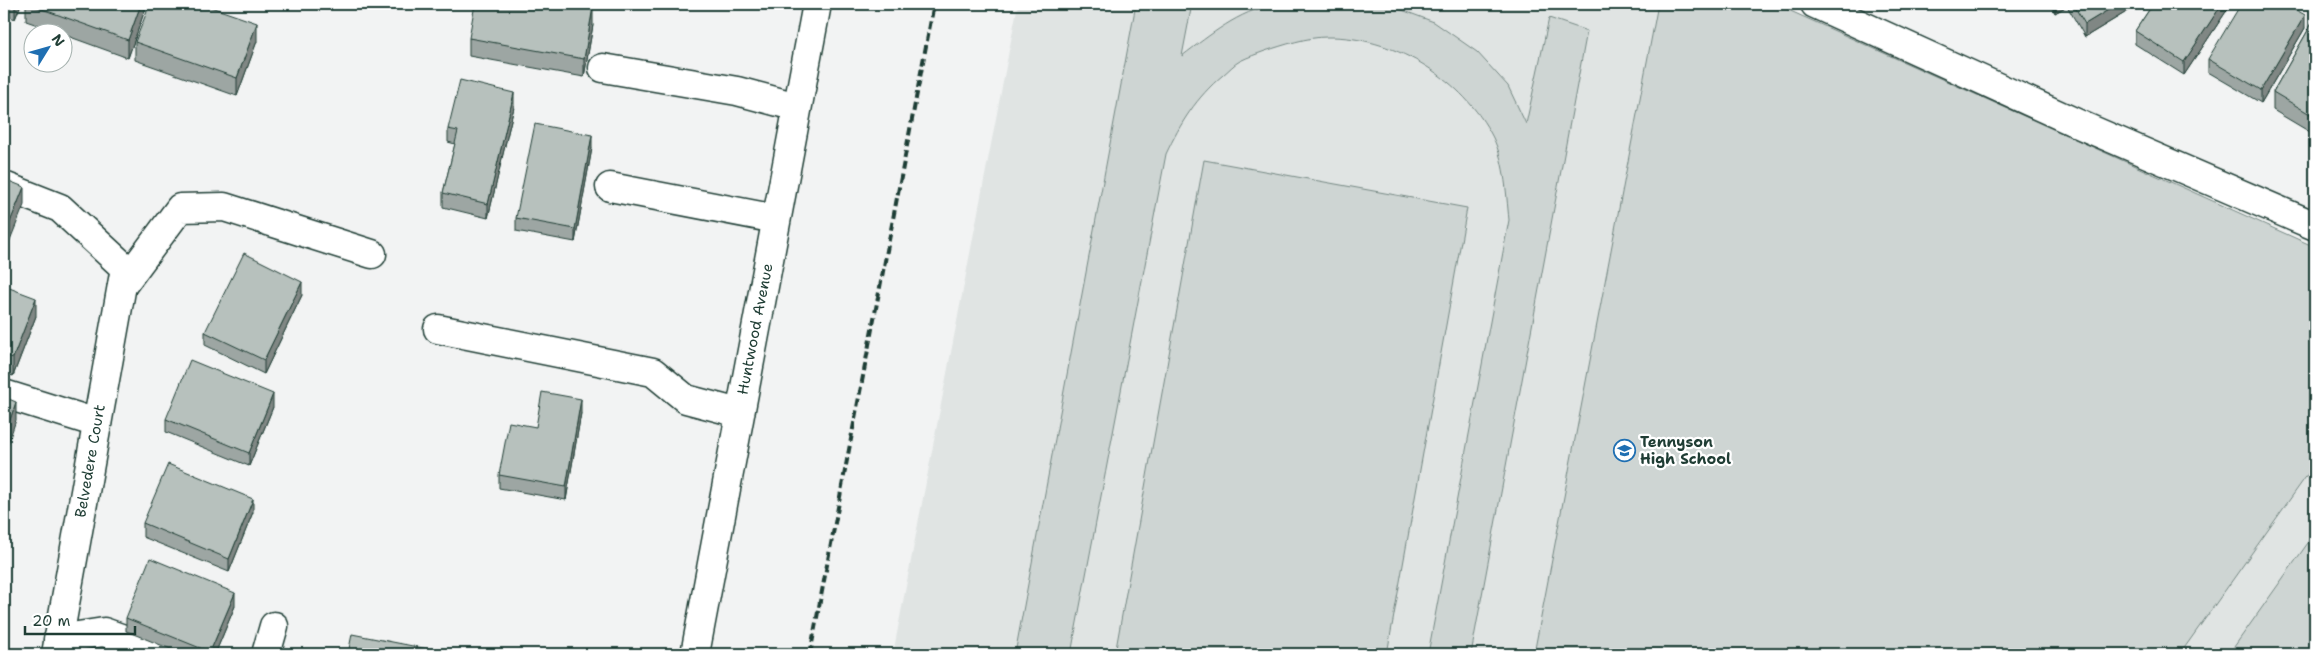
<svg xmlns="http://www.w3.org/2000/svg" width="2319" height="658" viewBox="0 0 2319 658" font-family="'Shantell Sans',sans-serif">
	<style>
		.built { fill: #e0e4e3 }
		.green { fill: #ced5d3; stroke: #768984 }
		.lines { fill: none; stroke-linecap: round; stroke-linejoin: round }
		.minor-casing { stroke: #1f3d34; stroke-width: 31 }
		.minor { stroke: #fff; stroke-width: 28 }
		.rail { stroke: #1f3d34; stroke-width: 4; stroke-dasharray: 8 4; stroke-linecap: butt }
		.wall { fill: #9da6a3; stroke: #1f3d34 }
		.shaded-wall { fill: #808784; stroke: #1f3d34 }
		.building { fill: #b7c1bd; stroke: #1f3d34 }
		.labels { text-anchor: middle; stroke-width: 4.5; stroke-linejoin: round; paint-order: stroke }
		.street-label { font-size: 15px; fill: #1f3d34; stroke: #fff }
		.poi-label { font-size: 15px; font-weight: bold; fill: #1f3d34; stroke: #fff; text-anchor: start }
	</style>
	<rect width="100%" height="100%" fill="#f2f3f3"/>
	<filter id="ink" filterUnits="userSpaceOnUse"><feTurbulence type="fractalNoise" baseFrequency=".02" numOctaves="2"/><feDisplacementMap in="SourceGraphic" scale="10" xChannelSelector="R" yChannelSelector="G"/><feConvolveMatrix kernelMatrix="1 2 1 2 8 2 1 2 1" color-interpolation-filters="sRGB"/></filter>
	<g filter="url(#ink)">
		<path class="built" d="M1018,4H1775L2315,247V654H893Z"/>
		<g class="green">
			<path d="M1136,4H1192L1182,56C1211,34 1238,12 1274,4H1386L1434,22L1477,52L1508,86L1526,124L1549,18L1587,31L1471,654H1428L1509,220C1506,191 1505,158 1490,132C1459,76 1391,36 1327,37C1307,37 1284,45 1265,51C1257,54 1248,57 1240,61C1234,64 1228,71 1223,75C1196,98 1181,122 1166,154L1071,654H1015Z"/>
			<path d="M1658,4H1775L2315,247V464L2180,654H1534Z"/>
			<path d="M1204,160L1467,208L1387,654H1115Z"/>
			<path d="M2315,533V654H2229Z"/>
		</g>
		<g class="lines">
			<defs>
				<g id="minor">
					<path d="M1815,4L2083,126L2315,226"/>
					<path d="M603,68L737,91L797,107"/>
					<path d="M4,186L60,208L125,268L56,654"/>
					<path d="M610,187L776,219"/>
					<path d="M122,286L180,208L224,207L372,254"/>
					<path d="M438,329L653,372L686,399L739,413"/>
					<path d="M4,394L97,423"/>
					<path d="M58,639L104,632L166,654"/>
					<path d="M266,654L274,626"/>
					<path d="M695,654L817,4"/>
				</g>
			</defs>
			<use href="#minor" class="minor-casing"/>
			<use href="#minor" class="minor"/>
			<path class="rail" d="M810,654L934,4"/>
		</g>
		<g class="wall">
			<path d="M4,4H21L15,19L4,14Z"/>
			<path d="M26,4H147L128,58L62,34V32H58L26,21Z"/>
			<path d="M2050,4H2133V8L2085,37L2067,6L2055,13Z"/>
			<path d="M2153,4H2231L2184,75L2135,44V31Z"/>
			<path d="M2291,4V7L2305,28L2261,103L2208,72V59Z"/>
			<path d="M2315,18V135L2273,110V92Z"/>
			<path d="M593,25L584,77L469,56V38Z"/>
			<path d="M257,41L237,96L135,60V42Z"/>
			<path d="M514,107L488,218L443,207V193L455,144L448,142V129Z"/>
			<path d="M592,148L575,242L516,231V218Z"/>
			<path d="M4,286L36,316L13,376L4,373Z"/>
			<path d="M302,295L264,374L205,345V332Z"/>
			<path d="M273,407L249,466L166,432V419Z"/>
			<path d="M581,413L566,500L499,488V475L536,427Z"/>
			<path d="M253,512L229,572L143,537V523Z"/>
			<path d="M235,606L215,654H183L126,631V618Z"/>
		</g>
		<g class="shaded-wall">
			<path d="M15,4H21L15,19Z"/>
			<path d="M141,4H147L128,58V40Z"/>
			<path d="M2055,4H2067V6L2055,13Z"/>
			<path d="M2118,4H2133V8L2085,37V24Z"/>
			<path d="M2222,4H2231L2184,75V62Z"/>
			<path d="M593,7V25L584,77V59Z"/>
			<path d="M2305,15V28L2261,103V90Z"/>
			<path d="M257,23V41L237,96V78Z"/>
			<path d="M514,93V107L488,218V204Z"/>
			<path d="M592,135V148L575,242V229Z"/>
			<path d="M24,187V205L4,255V237Z"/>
			<path d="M302,282V295L264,374V360Z"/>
			<path d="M36,298V316L13,376V358Z"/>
			<path d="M273,394V407L249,466V453Z"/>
			<path d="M581,399V413L566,500V487Z"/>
			<path d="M16,402V420L4,455V437Z"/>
			<path d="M253,499V512L229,572V559Z"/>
			<path d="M235,593V606L215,654H210V652Z"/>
		</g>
		<g class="building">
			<path d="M28,4H141L128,40Z"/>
			<path d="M150,4H202L257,23L237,78L135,42Z"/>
			<path d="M475,4H577L593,7L584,59L469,38Z"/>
			<path d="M2073,4H2118L2085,24Z"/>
			<path d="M2153,4H2222L2184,62L2135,31Z"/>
			<path d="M2241,4H2286L2305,15L2261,90L2208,59Z"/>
			<path d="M2315,18V117L2273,92Z"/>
			<path d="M460,80L514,93L488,204L443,193L458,131L448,129Z"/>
			<path d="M535,124L592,135L575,229L516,218Z"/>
			<path d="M4,179L24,187L4,237Z"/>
			<path d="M244,253L302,282L264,360L205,332Z"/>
			<path d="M4,286L36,298L13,358L4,355Z"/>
			<path d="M190,360L273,394L249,453L166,419Z"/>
			<path d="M542,392L581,399L566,487L499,475L509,422L536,427Z"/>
			<path d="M4,397L16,402L4,437Z"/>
			<path d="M168,464L253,499L229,559L143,523Z"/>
			<path d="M150,558L235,593L210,652L126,618Z"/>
			<path d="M352,634L453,654H348Z"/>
		</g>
	</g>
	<defs>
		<symbol id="school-ring" viewBox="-11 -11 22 22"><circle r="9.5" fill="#fff" stroke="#1f6fb2" stroke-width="1.5"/><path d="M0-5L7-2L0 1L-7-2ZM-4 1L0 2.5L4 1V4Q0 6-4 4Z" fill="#1f6fb2"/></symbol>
	</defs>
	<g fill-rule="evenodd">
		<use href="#school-ring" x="1612" y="438" width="25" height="25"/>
	</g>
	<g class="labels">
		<g class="street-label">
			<text transform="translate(755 329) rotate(-79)" y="5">Huntwood Avenue</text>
			<text transform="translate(90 461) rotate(-80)" y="5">Belvedere Court</text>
		</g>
		<g class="poi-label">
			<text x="1640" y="447">Tennyson<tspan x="1640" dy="17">High School</tspan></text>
		</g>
	</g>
	<rect width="2319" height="658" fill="none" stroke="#fff" stroke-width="20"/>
	<rect x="10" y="10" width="2299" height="638" fill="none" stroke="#1f3d34" stroke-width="2" filter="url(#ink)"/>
	<g transform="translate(48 48) rotate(53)"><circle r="24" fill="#ffffff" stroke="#a5b1ae"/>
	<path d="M0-4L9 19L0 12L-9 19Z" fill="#1f6fb2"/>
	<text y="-8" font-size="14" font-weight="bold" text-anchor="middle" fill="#1f3d34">N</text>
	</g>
	<path d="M25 626v8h110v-8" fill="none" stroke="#1f3d34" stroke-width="2.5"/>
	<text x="32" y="626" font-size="15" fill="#1f3d34" stroke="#ffffff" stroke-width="4" paint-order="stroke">20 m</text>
</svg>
